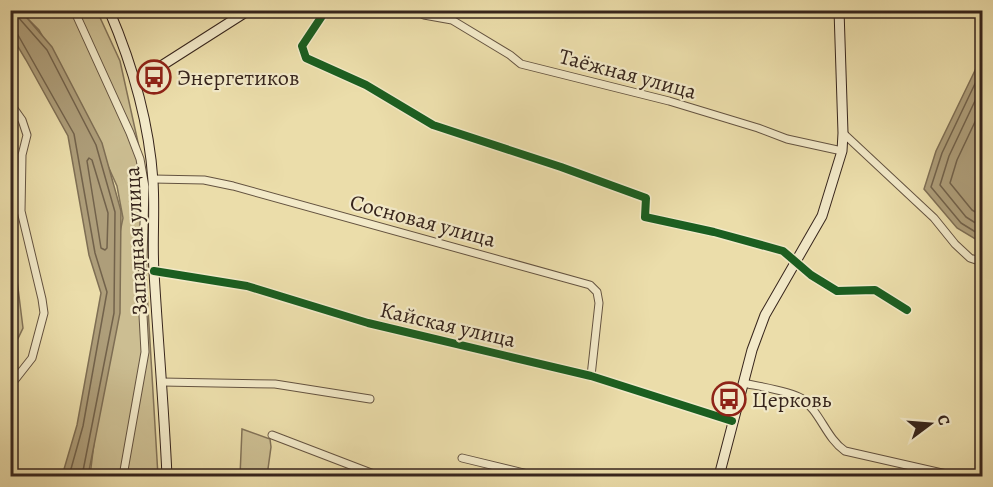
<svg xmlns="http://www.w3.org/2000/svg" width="993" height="487" viewBox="0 0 993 487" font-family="Alegreya,serif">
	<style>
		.green { fill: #ccbe92; stroke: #827257; stroke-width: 1.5 }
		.water { fill: #ae9e7a; stroke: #7e6e54; stroke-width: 1.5 }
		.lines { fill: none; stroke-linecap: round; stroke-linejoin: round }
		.shore { stroke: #72624b; stroke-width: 1.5 }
		.street-casing { stroke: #645340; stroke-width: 9 }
		.secondary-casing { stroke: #37251c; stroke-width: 11 }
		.street { stroke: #f2e9c8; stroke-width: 7 }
		.secondary { stroke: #f2e9c8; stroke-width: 9 }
		.cycleway-casing { stroke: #f2e9c8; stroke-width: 11 }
		.cycleway { stroke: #1b5e20; stroke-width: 8 }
		.labels { text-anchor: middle; stroke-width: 4.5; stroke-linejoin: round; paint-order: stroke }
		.street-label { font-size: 22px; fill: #37251c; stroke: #f2e9c8 }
		.poi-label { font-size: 22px; fill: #37251c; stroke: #f2e9c8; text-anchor: start }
	</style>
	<rect width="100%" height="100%" fill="#ebddaa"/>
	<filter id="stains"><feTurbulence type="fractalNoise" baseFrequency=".00333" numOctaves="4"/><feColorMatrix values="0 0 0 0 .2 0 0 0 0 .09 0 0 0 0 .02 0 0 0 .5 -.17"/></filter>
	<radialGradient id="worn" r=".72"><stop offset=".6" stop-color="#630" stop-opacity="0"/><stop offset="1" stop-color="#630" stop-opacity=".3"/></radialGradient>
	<g class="green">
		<path d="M20,11H97L120,61L145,174V258L158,476H90L119,237L123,218L117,186L79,102L39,30Z"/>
		<path d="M10,153L14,256L23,328L11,353Z"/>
		<path d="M242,429L270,439L271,447L267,476H240Z"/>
	</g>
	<g class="water">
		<path d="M11,10L21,11L52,47L102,143L121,211L120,313L88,476H62L77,425L101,293L89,255L68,136L26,60L11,35Z"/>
		<path d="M982,56V243L957,228L924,189L936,151Z"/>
	</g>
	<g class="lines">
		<g class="shore">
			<path d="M17,10L18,17L47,50L96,145L115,212L114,313L82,476"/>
			<path d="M10,31L18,35L74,134L95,253L107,292L83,426L69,476"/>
			<path d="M982,69L942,153L931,187L961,223L982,236"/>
			<path d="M982,86L949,156L940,185L966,217L982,227"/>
			<path d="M982,107L957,160L950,183L972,210L982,216"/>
			<path d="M89,158L92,160L108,213L107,248L105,250L101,248L87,161Z"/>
		</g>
		<defs>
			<g id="street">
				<path d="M74,10L130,133L140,159L145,187L142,297L145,352L123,476"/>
				<path d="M326,10L302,46L306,58L366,85L433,125L561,167L646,198L645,217L714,232L783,251L811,275L837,291L875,290L907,310"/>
				<path d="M414,10L424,15L452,20L510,55L521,64L669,101L758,128L787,139L842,151"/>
				<path d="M10,103L22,120L27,135L22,155L21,211L42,299L44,313L32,358L10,386"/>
				<path d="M843,133L934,218L955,244L970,258L982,262"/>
				<path d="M153,179L204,180L233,186L590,285L597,292L599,303L591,376"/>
				<path d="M154,271L247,286L368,323L591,376L732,421"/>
				<path d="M162,382L275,384L370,399"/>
				<path d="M743,383C757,386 790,391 801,398C820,411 826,438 845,451L955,476"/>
				<path d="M272,435L379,476"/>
				<path d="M462,458L536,476"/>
			</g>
			<g id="secondary">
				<path d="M109,10C133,66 149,121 153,181C155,212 152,242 154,272C158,340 164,408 167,476"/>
				<path d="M136,82L249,10"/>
				<path d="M719,476L752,350L765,315L822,216L842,151L843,133L839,10"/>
			</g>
		</defs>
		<use href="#street" class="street-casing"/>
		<use href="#secondary" class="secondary-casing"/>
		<use href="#street" class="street"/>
		<use href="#secondary" class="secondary"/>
		<defs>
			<g id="cycleway">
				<path d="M326,10L302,46L306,58L366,85L433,125L561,167L646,198L645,217L714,232L783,251L811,275L837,291L875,290L907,310"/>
				<path d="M154,271L247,286L368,323L591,376L732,421"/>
			</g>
		</defs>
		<use href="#cycleway" class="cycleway-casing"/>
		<use href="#cycleway" class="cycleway"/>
	</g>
	<defs>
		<symbol id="bus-ring" viewBox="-11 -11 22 22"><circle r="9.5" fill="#f2e9c8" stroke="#8f2418" stroke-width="1.5"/><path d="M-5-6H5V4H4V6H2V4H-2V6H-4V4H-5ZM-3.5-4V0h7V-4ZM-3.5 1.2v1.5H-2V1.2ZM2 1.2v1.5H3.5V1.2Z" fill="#8f2418"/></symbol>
	</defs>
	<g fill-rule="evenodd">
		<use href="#bus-ring" x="135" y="58" width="38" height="38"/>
		<use href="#bus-ring" x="710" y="380" width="38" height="38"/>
	</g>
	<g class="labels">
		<g class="street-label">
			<text transform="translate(628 73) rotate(15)" y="8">Таёжная улица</text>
			<text transform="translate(423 220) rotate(15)" y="8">Сосновая улица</text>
			<text transform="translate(135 241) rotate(-93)" y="8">Западная улица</text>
			<text transform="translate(448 324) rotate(13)" y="8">Кайская улица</text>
		</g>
		<g class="poi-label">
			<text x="177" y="85">Энергетиков</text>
			<text x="752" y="407">Церковь</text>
		</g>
	</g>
	<rect width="993" height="487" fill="none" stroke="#ebddaa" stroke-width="36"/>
	<rect x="12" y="12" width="969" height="463" fill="none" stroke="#37251c" stroke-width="3"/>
	<rect x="18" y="18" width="957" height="451" fill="none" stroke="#37251c" stroke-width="1.5"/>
	<g transform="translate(930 424) rotate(74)" stroke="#f2e9c8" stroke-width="4.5" paint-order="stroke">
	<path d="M0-4.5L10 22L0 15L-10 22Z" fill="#37251c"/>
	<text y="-9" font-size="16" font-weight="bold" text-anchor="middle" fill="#37251c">С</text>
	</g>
	<rect width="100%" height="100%" filter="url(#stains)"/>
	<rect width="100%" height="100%" fill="url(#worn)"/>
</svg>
